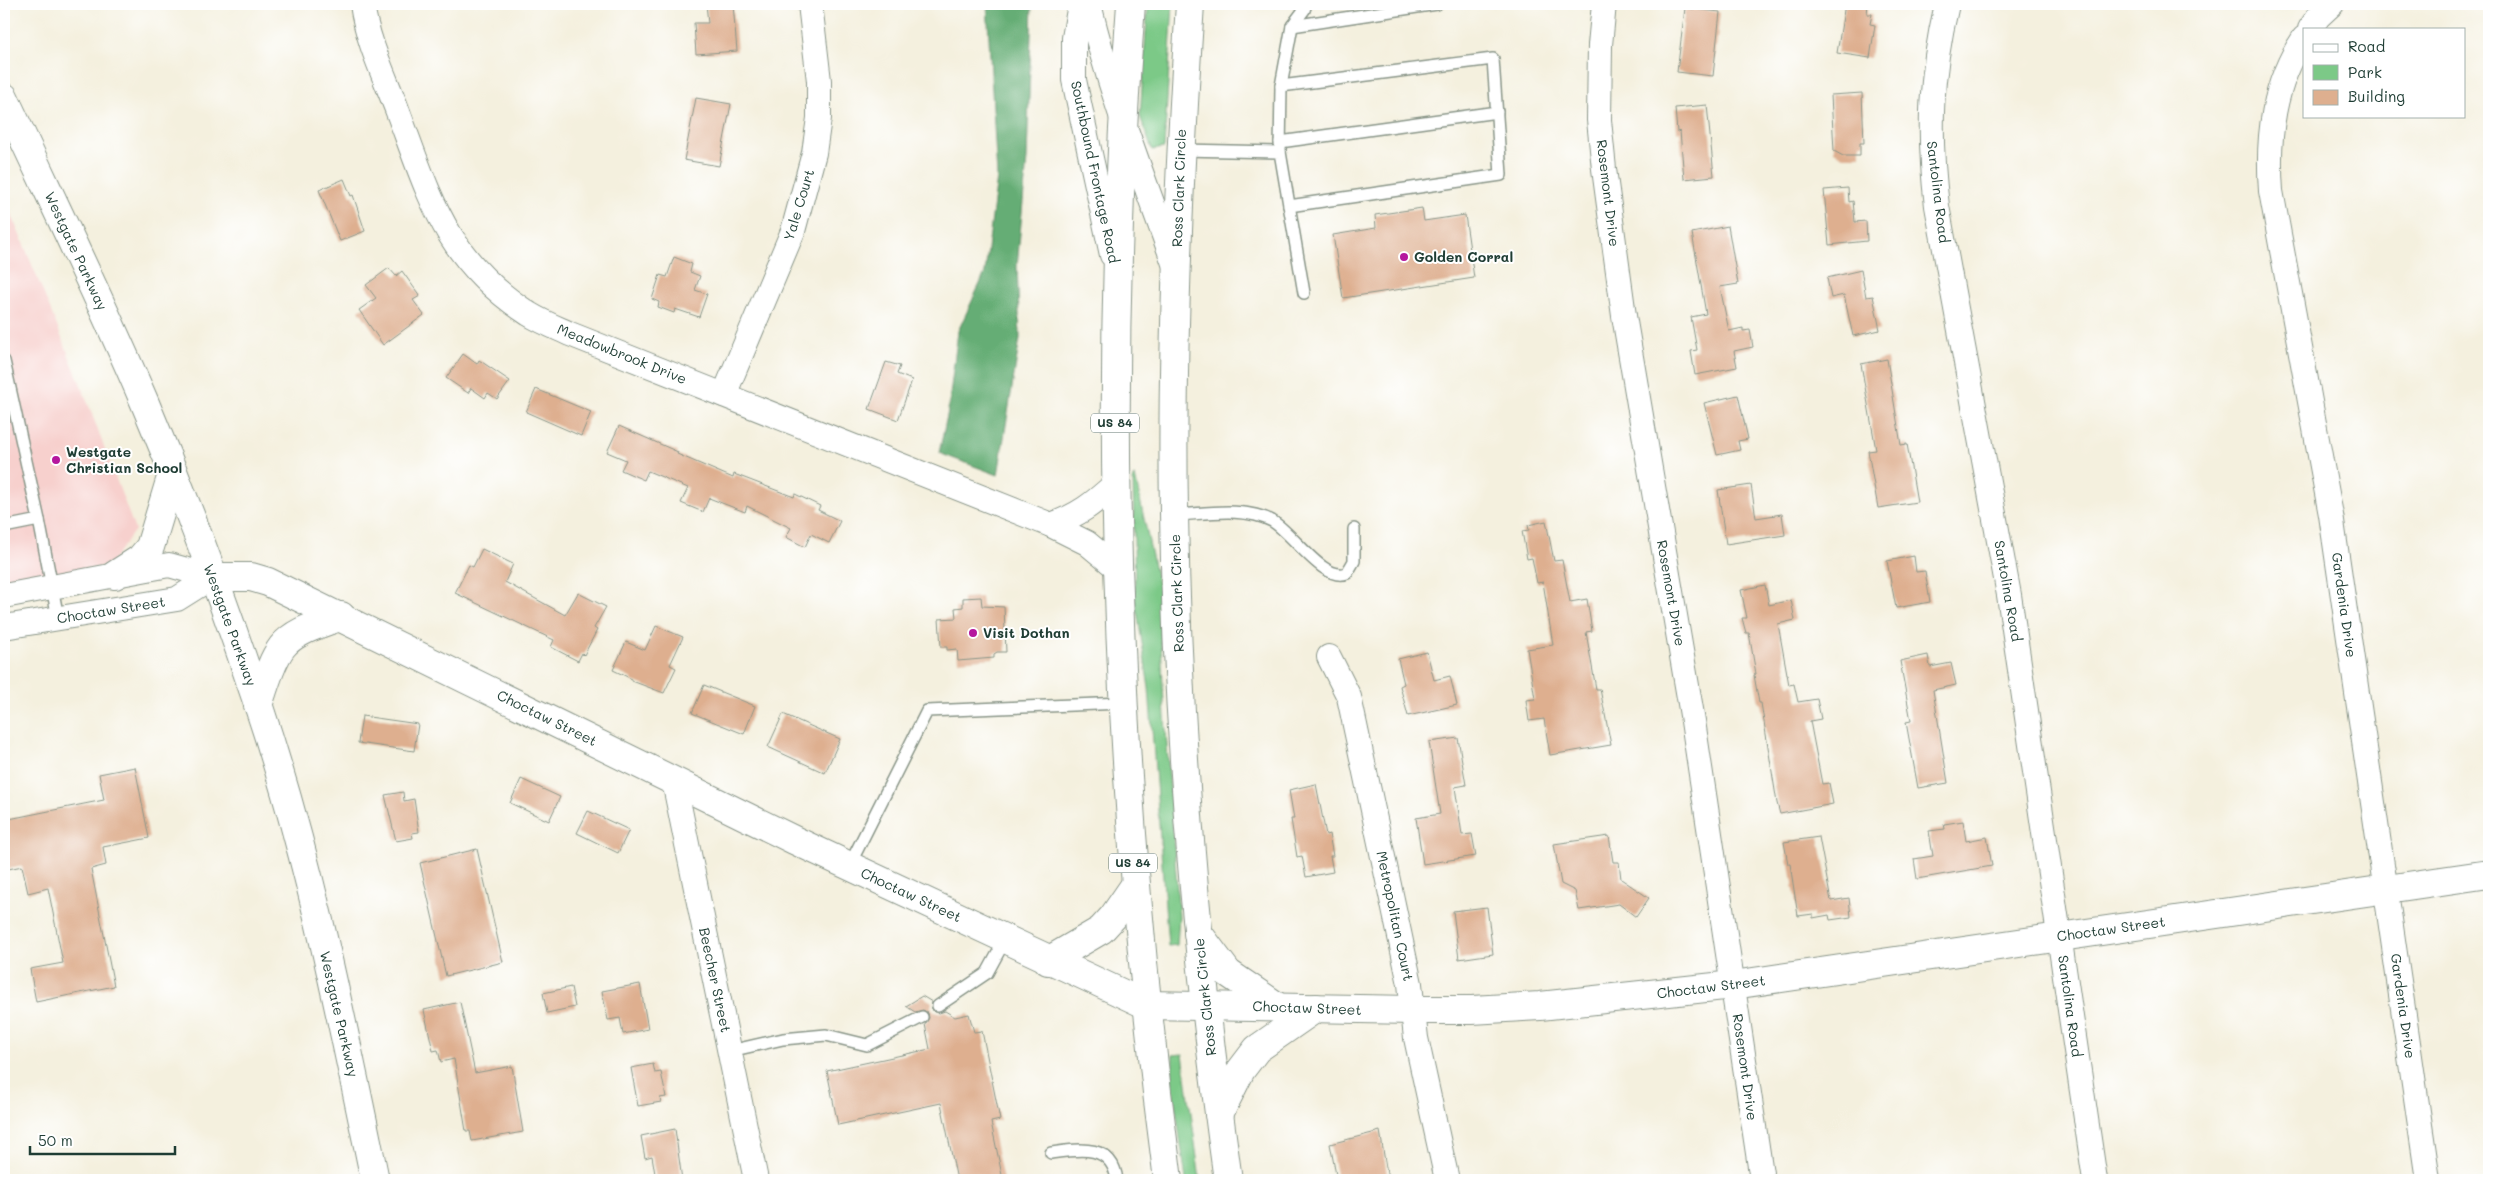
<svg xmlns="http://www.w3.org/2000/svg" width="2493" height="1184" viewBox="0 0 2493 1184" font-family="Mali,sans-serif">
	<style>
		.built { fill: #f7d0cd }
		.green { fill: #7cc987; stroke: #4e835e }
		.forest { fill: #65ad74; stroke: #427554 }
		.building { fill: #deaf8f }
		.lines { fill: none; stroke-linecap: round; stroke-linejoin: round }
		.service-casing { stroke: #8a9689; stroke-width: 14 }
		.minor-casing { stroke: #8a9689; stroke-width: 26 }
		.tertiary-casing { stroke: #8a9689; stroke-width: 30 }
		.secondary-casing { stroke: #8a9689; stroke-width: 30 }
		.trunk-casing { stroke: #8a9689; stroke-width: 30 }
		.service { stroke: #fff; stroke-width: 11 }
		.minor { stroke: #fff; stroke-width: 24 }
		.tertiary { stroke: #fff; stroke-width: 28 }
		.secondary { stroke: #fff; stroke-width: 28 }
		.trunk { stroke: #fff; stroke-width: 28 }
		.poi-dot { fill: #b5179e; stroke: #fff; stroke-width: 2 }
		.labels { text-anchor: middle; stroke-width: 4; stroke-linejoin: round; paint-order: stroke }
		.shield { fill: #fff; stroke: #627771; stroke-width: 1 }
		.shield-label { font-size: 12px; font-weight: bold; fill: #1f3d34 }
		.street-label { font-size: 14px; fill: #1f3d34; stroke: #fff }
		.poi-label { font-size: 14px; font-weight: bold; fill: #1f3d34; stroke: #fff; text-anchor: start }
	</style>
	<rect width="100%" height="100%" fill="#fff"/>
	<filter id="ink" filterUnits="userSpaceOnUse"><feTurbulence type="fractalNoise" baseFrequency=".02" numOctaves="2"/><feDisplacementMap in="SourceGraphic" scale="10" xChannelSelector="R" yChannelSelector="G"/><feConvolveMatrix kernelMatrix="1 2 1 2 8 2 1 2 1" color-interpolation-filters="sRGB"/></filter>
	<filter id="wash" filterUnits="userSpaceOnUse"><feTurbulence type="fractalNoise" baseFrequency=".0096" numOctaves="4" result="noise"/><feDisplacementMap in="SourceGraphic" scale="20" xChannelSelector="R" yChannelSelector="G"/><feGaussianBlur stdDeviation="1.12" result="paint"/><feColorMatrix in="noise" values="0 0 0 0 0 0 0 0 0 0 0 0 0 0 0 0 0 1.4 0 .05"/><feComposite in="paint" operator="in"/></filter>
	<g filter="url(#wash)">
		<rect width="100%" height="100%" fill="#f4f0de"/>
		<path class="built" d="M4,196L83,390L135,530L109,565L4,587Z"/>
		<g class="green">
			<path d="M1148,4H1173L1164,148L1152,150L1140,116Z"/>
			<path d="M1135,476L1159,589L1163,688L1179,917L1177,945L1168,946L1149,688L1135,598L1133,477Z"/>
			<path d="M1183,1054L1200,1180H1186L1172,1082L1173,1055Z"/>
		</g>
		<path class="forest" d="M987,4H1032L1027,159L1017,266L1020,338L998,475L939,453L948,411L958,331L985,273L997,177Z"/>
		<g id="blocks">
			<g class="building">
				<path d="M706,4H733L737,51L696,54L694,23H708Z"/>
				<path d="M1845,4H1868L1867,14H1872L1870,24L1875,25L1870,58L1837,53Z"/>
				<path d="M1685,8L1720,12L1713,76L1677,72Z"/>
				<path d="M1862,93L1864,143H1860V156H1843L1834,151L1831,95Z"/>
				<path d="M696,98L731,104L719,166L684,160Z"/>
				<path d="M1707,105L1714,176L1684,179L1680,131L1677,132L1675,108Z"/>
				<path d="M344,179L351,196L353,195L365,231L340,241L319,190Z"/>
				<path d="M1848,188L1849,202L1853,201L1855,222L1866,221L1867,241L1829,245L1824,190Z"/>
				<path d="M1422,208L1424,221L1465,215L1474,278L1343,298L1333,235L1376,228L1375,215Z"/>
				<path d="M1728,226L1738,284L1720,287L1729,331L1743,328V331L1750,330L1753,347L1734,351L1737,367L1695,375L1691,351L1697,350L1691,317L1706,314L1692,233Z"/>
				<path d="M674,257L692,264L690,272L700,276L695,290L707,294L699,317L675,309L674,313L658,307L659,302L652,299L660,275L667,277Z"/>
				<path d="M389,268L396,276L402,271L420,296L413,300L424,315L383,345L359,310L376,298L366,285Z"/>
				<path d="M1861,270L1866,297L1873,296L1880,330L1853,336L1844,295L1831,298L1827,278Z"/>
				<path d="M463,354L477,364L479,360L510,381L497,399L488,393L485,398L471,388L468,393L446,378Z"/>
				<path d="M1887,359L1901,445L1907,444L1917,502L1878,508L1868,451L1876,450L1861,364Z"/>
				<path d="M886,362L900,366L897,374L912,380L898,420L869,409Z"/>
				<path d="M536,389L591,412L581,436L526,412Z"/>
				<path d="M1738,395L1748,439L1738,441L1740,450L1717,455L1704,403Z"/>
				<path d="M619,426L678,452L677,454L733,478L734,474L794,497L795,494L820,506L818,510L840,521L829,543L811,534L805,547L786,537L791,528L747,506L745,512L709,498L703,512L681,503L688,488L648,471L644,480L621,470L626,460L607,452Z"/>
				<path d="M1751,485L1756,518L1782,514L1785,535L1726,544L1718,490Z"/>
				<path d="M1546,521L1554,561L1562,560L1570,602L1587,599L1592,631L1586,632L1596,689H1600L1611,745L1550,755L1544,719L1529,721L1526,700L1535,699L1527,649L1553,645L1543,582L1537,583L1532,558L1527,559L1522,531L1529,530L1528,525Z"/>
				<path d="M482,549L513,564L505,582L565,615L578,593L606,607L594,628L597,630L584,655L582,653L578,661L551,647L554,640L455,593L469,565L473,567Z"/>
				<path d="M1914,556L1916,572L1925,571L1930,602L1896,608L1887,561Z"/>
				<path d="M1765,585L1769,605L1791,600L1795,620L1778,624L1789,685L1794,684L1798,702L1817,699L1821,719L1810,721L1822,784L1829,783L1833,804L1780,814L1777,803L1761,703H1759L1754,675L1756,674L1749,633H1746L1742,618H1747L1741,590Z"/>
				<path d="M981,597L982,606L1004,607L1006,652H997L994,654V658L958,661L957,649L947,650V647H941L939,619L956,618L955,608L963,607V598Z"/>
				<path d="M656,626L683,637L670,665L676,668L664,693L632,681V679L613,670L626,642L645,650Z"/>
				<path d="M1427,652L1434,680L1450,676L1457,705L1408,716L1400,686L1404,684L1398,659Z"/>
				<path d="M1928,655L1930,667L1951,663L1956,685L1933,690L1948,783L1918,788L1906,722L1911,721L1900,661Z"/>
				<path d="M704,685L755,706L744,734L692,713Z"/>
				<path d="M783,714L840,739L825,773L768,747Z"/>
				<path d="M362,716L418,724L414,751L358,743Z"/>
				<path d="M1458,738L1466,785L1455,787L1462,835L1472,834L1476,856L1423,864L1416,818L1440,814L1429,742Z"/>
				<path d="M135,767L149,838L103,847L106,865L91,869L114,986L36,1002L30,969L63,963L48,888L28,893L22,866L4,870V820L104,800L99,774Z"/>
				<path d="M521,779L560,797L549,821L510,803Z"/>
				<path d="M1316,784L1326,835L1329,834L1333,856H1330L1333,872L1306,877L1302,856L1297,857L1291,819H1294L1289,790Z"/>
				<path d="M403,792L404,801L414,799L419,832L412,833L413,838L396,841L385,795Z"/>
				<path d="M588,811L629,830L618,853L577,833Z"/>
				<path d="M1963,821L1966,841L1987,837L1992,866L1917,879L1914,859L1933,856L1929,831L1945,829L1944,824Z"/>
				<path d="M1609,836L1613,862H1619L1621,879L1649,898L1636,917L1619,904L1579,910L1575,891L1561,884L1554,844Z"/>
				<path d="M1819,837L1831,901L1849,898L1851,917L1830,920L1829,915L1813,918V914L1798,916L1790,864H1788L1784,842Z"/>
				<path d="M477,849L503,962L446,976L420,863Z"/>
				<path d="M1487,907L1493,954L1459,959L1453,911Z"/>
				<path d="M640,984L648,1029L623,1034L620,1018L608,1020L602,991Z"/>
				<path d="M571,987L575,1007L547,1013L543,993Z"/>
				<path d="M922,996L932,1002L931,1007L934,1012L939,1013L945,1011L955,1017L969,1014L974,1032L982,1031L1000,1120L991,1122L1003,1180H957L941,1103L838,1125L827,1071L930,1049L925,1024L929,1018L928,1013L923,1010L915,1012L906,1006Z"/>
				<path d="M460,1002L475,1073L512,1066L523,1132L472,1141L470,1131H466L454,1059L441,1062L438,1050L433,1051L424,1010Z"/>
				<path d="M653,1064L655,1073L661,1072L666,1097L660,1098L661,1102L638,1106L631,1068Z"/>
				<path d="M675,1129L682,1180H656L652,1156L645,1158L641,1136Z"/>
				<path d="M1380,1131L1388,1180H1337L1330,1144Z"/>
			</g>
		</g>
	</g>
	<g filter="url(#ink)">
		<use href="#blocks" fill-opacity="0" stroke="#8a9689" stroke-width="1"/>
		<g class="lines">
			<defs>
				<g id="service">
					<path d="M1306,4L1304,10L1292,26L1437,4"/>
					<path d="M1281,86L1292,26"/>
					<path d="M1280,142L1497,112"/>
					<path d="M1182,150L1280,152L1304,293"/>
					<path d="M1280,152L1281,86L1493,59L1501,175L1289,206"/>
					<path d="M4,361L39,520"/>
					<path d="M1174,515C1204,514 1244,506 1272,521C1293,533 1324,583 1347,573L1354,561V529"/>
					<path d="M4,527L39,520L58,618"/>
					<path d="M849,866L927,711L1123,703"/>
					<path d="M938,1006L987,973L1005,940"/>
					<path d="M730,1051L783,1039L826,1035L867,1045L922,1017"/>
					<path d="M1051,1153C1079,1149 1112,1143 1117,1180"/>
				</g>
				<g id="minor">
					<path d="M362,4C367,41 385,77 398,112C431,200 446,260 529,314C542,322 557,328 570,334L1051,525L1087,543L1117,568"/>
					<path d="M1080,4L1074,38V80L1112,255"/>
					<path d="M1089,4C1110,94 1144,179 1175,266"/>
					<path d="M1604,4L1600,45L1599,120L1604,169L1624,316L1693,721L1762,1180"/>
					<path d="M1947,4C1930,76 1928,133 1937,206L2009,595L2095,1180"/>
					<path d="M2310,29L2318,17L2332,4"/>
					<path d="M2304,38C2273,84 2267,137 2271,191L2331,515L2428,1180"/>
					<path d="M724,395L793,231L814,153L819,118V81L810,4"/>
					<path d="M1051,525C1079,515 1093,504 1115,484"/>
					<path d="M4,596L169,565L212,577"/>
					<path d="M4,627L177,599L212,577"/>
					<path d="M1329,657L1349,697L1410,984L1416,1038L1447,1180"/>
					<path d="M674,781L756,1180"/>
				</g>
				<path id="tertiary" d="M212,577H251L268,582L794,840L1147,1005L1413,1010H1472L1540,1006L1733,985L2489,874"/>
				<g id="secondary">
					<path d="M4,97C51,198 100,298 144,401C186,500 224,602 258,704C310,859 342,1021 375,1180"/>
					<path d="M115,575L140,559L150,547L173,471"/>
					<path d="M258,705C265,686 270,663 282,647C295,630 322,624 341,616"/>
				</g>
				<g id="trunk">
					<path d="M1131,4C1101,398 1116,788 1168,1180"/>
					<path d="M1190,4C1179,173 1171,343 1174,513C1177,736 1197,960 1228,1180"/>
					<path d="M1198,933L1228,973L1278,1007"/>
					<path d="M1048,961L1101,930L1113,917L1135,885"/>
					<path d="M1219,1114L1241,1070L1257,1049L1316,1008"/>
				</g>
			</defs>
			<use href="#service" class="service-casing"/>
			<use href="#minor" class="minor-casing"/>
			<use href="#tertiary" class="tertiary-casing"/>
			<use href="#secondary" class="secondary-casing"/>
			<use href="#trunk" class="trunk-casing"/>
			<use href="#service" class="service"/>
			<use href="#minor" class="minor"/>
			<use href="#tertiary" class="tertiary"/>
			<use href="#secondary" class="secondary"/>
			<use href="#trunk" class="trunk"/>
		</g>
	</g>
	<g class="poi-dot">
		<circle cx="1404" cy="257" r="5"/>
		<circle cx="56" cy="460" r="5"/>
		<circle cx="973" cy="633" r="5"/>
	</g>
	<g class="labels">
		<g class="shield">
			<rect x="1091" y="413.5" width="48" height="19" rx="4"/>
			<rect x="1109" y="853.5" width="48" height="19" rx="4"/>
		</g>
		<g class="shield-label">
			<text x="1115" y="427">US 84</text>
			<text x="1133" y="867">US 84</text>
		</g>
		<g class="street-label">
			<text transform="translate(1095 172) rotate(78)" y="5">Southbound Frontage Road</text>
			<text transform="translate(1179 188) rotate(-88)" y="5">Ross Clark Circle</text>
			<text transform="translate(1938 192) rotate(83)" y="5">Santolina Road</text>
			<text transform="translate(1608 193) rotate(83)" y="5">Rosemont Drive</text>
			<text transform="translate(799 205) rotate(-73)" y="5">Yale Court</text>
			<text transform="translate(76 251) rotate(65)" y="5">Westgate Parkway</text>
			<text transform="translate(622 354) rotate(22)" y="5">Meadowbrook Drive</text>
			<text transform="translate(2008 591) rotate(80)" y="5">Santolina Road</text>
			<text transform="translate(1177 593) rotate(-92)" y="5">Ross Clark Circle</text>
			<text transform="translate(1671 593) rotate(80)" y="5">Rosemont Drive</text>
			<text transform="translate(2344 605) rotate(82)" y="5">Gardenia Drive</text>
			<text transform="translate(111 610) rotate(-9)" y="5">Choctaw Street</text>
			<text transform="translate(230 625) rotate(70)" y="5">Westgate Parkway</text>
			<text transform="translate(547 718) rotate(26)" y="5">Choctaw Street</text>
			<text transform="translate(911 895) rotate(25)" y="5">Choctaw Street</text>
			<text transform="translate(1395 916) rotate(78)" y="5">Metropolitan Court</text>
			<text transform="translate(2111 929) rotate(-8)" y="5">Choctaw Street</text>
			<text transform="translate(715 980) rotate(78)" y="5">Beecher Street</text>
			<text transform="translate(1711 987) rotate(-7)" y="5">Choctaw Street</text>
			<text transform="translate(1205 997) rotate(-96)" y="5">Ross Clark Circle</text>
			<text transform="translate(2070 1006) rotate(82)" y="5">Santolina Road</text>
			<text transform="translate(2403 1006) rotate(82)" y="5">Gardenia Drive</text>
			<text transform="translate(1307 1008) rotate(2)" y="5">Choctaw Street</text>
			<text transform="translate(339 1014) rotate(77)" y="5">Westgate Parkway</text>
			<text transform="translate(1745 1067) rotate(82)" y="5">Rosemont Drive</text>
		</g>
		<g class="poi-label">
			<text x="1414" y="262">Golden Corral</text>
			<text x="66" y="457">Westgate<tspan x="66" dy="16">Christian School</tspan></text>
			<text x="983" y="638">Visit Dothan</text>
		</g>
	</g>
	<rect width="2493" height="1184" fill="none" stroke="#fff" stroke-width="20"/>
	<rect x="2303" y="28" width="162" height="90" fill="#ffffff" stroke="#a5b1ae"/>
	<rect x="2313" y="44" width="25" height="8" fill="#ffffff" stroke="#a5b1ae"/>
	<text x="2348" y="52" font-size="15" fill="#1f3d34">Road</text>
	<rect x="2313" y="65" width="25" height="15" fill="#7cc987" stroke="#a5b1ae"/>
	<text x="2348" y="78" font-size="15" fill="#1f3d34">Park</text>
	<rect x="2313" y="90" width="25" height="15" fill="#deaf8f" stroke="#a5b1ae"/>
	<text x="2348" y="102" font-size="15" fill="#1f3d34">Building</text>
	<path d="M30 1146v8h145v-8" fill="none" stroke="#1f3d34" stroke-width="2.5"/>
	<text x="38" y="1146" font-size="15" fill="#1f3d34" stroke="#ffffff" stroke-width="4" paint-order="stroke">50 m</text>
</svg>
